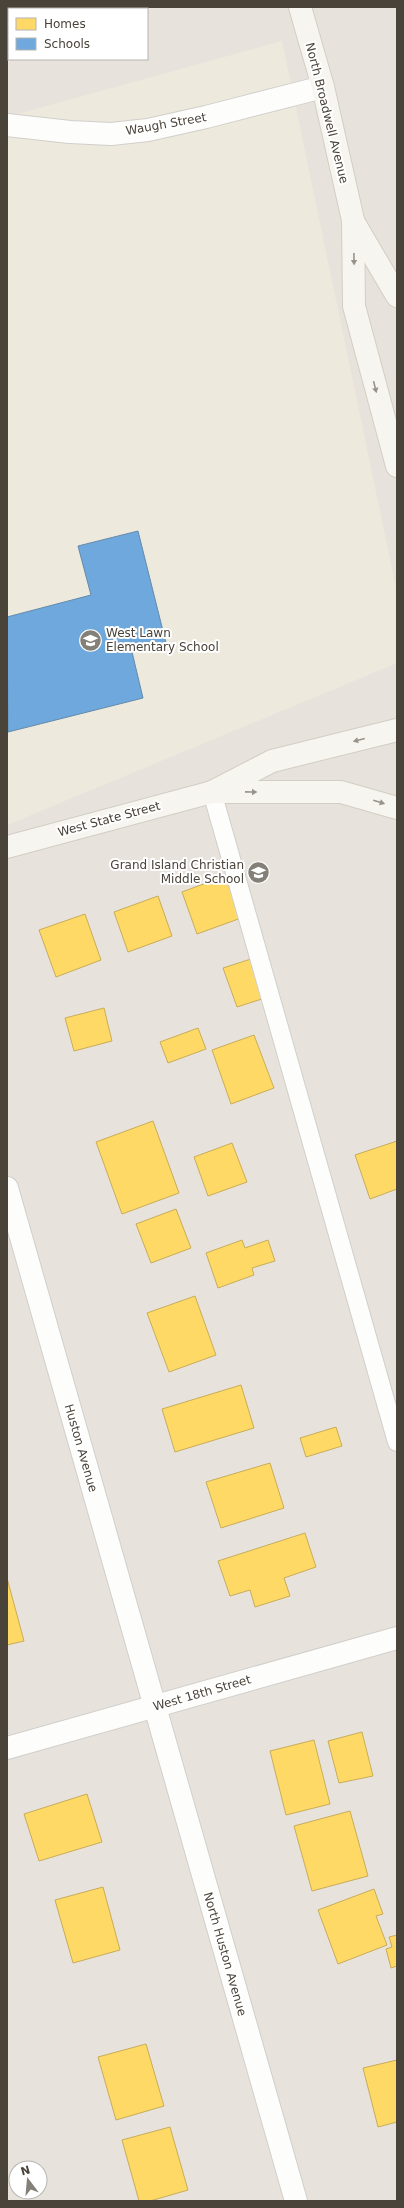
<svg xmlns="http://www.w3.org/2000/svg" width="404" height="2208" viewBox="0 0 404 2208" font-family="'DejaVu Sans',sans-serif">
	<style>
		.residential { fill: #e7e3dc; fill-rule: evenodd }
		.education { fill: #ede9dd }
		.homes { fill: #ffd966; stroke: #c8ac58 }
		.schools { fill: #6fa8dc; stroke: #648aab }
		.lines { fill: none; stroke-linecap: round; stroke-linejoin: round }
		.lane-casing { stroke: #d1cfcb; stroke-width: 20 }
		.street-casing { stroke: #d1cfcb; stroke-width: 24 }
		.secondary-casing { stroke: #d2cec4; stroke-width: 24 }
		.lane { stroke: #fdfdfc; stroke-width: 18 }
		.street { stroke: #fdfdfc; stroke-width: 22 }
		.secondary { stroke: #f7f5f0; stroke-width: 22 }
		.oneway { fill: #97938b }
		.labels { text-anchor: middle; stroke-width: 4; stroke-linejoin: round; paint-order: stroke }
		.street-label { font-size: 12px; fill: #494339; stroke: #fff }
		.poi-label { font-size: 12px; fill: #494339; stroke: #fff; text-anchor: start }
	</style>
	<rect width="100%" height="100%" fill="#f3f1ed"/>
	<path class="residential" d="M7,7H397V2201H7ZM9,9H147V59H9ZM16,2168H40V2192H16Z"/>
	<path class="education" d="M282,41L397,593V663L7,825V117Z"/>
	<g class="homes">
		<path d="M225,876L241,918L197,934L182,892Z"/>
		<path d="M158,896L172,936L128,952L114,912Z"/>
		<path d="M85,914L101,960L56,977L39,930Z"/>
		<path d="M254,958L268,997L237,1007L223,968Z"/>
		<path d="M104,1008L112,1041L74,1051L65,1018Z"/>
		<path d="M198,1028L206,1049L168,1063L160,1042Z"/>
		<path d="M254,1035L274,1088L231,1104L212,1050Z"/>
		<path d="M153,1121L179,1193L122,1214L96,1142Z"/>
		<path d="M397,1141V1189L370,1199L355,1155Z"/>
		<path d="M232,1143L247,1182L208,1196L194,1157Z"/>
		<path d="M176,1209L191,1248L151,1263L136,1224Z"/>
		<path d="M242,1240L245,1248L268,1240L275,1261L252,1268L254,1275L218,1288L206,1253Z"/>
		<path d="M195,1296L216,1355L169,1372L147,1313Z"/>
		<path d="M241,1385L254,1428L175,1452L162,1409Z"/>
		<path d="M336,1427L342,1446L306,1457L300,1438Z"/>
		<path d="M270,1463L284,1508L221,1528L206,1482Z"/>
		<path d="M305,1533L316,1567L284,1578L290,1596L255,1607L250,1590L230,1596L218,1561Z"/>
		<path d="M7,1578L24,1641L7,1645Z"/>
		<path d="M362,1732L373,1776L339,1783L328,1741Z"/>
		<path d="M314,1740L330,1804L286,1815L270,1751Z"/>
		<path d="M87,1794L102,1842L39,1861L24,1814Z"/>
		<path d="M350,1811L368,1876L312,1891L294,1826Z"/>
		<path d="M103,1887L120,1950L73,1963L55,1900Z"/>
		<path d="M374,1889L383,1914L376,1916L387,1945L338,1964L318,1910Z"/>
		<path d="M397,1935V1966L391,1968L386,1949L392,1947L389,1937Z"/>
		<path d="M146,2044L164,2106L116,2120L98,2057Z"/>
		<path d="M397,2060V2122L378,2127L363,2068Z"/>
		<path d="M170,2127L188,2190L150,2201H139L122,2140Z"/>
	</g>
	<path class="schools" d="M138,531L166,643L132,652L143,698L8,732L7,617L91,595L78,546Z"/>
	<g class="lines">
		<defs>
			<path id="lane" d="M212,792L397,1442"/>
			<g id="street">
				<path d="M7,125L70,132L111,134L148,130L206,117L323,87"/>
				<path d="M7,1188L296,2201"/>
				<path d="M7,1748L397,1638"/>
			</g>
			<g id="secondary">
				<path d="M300,7L323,87L353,220L354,306L397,466"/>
				<path d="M353,221L397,296"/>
				<path d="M215,792H341L397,808"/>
				<path d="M7,847L212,792L272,761L397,730"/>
			</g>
		</defs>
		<use href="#lane" class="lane-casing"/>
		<use href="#street" class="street-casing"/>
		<use href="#secondary" class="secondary-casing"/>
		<use href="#lane" class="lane"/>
		<use href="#street" class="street"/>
		<use href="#secondary" class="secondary"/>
	</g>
	<defs><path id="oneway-solid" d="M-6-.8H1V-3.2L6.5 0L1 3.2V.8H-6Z"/></defs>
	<g class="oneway">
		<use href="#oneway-solid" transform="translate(354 259) rotate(89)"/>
		<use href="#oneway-solid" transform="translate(375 387) rotate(76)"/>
		<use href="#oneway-solid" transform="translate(359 740) rotate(166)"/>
		<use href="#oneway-solid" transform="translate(251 792) rotate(1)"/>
		<use href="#oneway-solid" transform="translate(379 802) rotate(17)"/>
	</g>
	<defs>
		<symbol id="school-disc" viewBox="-11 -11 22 22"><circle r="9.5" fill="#848078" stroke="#fff"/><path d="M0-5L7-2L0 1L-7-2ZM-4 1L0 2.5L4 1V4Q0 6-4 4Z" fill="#fff"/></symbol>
	</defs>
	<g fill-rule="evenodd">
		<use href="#school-disc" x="78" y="628" width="25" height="25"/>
		<use href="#school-disc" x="246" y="860" width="25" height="25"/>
	</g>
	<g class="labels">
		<g class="street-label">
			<text transform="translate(327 113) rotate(76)" y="4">North Broadwell Avenue</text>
			<text transform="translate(166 124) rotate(-10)" y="4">Waugh Street</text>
			<text transform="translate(109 819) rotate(-15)" y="4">West State Street</text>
			<text transform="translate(81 1448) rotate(74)" y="4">Huston Avenue</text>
			<text transform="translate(202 1693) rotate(-16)" y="4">West 18th Street</text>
			<text transform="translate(225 1954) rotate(74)" y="4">North Huston Avenue</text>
		</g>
		<g class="poi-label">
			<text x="106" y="637">West Lawn<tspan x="106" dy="14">Elementary School</tspan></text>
			<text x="244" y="869" text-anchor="end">Grand Island Christian<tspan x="244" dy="14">Middle School</tspan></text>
		</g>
	</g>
	<rect width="404" height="2208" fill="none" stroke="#494339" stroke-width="16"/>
	<rect x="8" y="8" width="140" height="52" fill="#ffffff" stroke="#b6b4b0"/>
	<rect x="16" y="18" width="20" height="12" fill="#ffd966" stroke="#b6b4b0"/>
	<text x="44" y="28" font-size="12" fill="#494339">Homes</text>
	<rect x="16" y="38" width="20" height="12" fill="#6fa8dc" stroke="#b6b4b0"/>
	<text x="44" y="48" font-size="12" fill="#494339">Schools</text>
	<g transform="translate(28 2180) rotate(344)"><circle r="19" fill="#ffffff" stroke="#b6b4b0"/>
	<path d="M0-3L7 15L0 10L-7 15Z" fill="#848078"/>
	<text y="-6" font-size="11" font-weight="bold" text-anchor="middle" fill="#494339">N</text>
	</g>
</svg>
